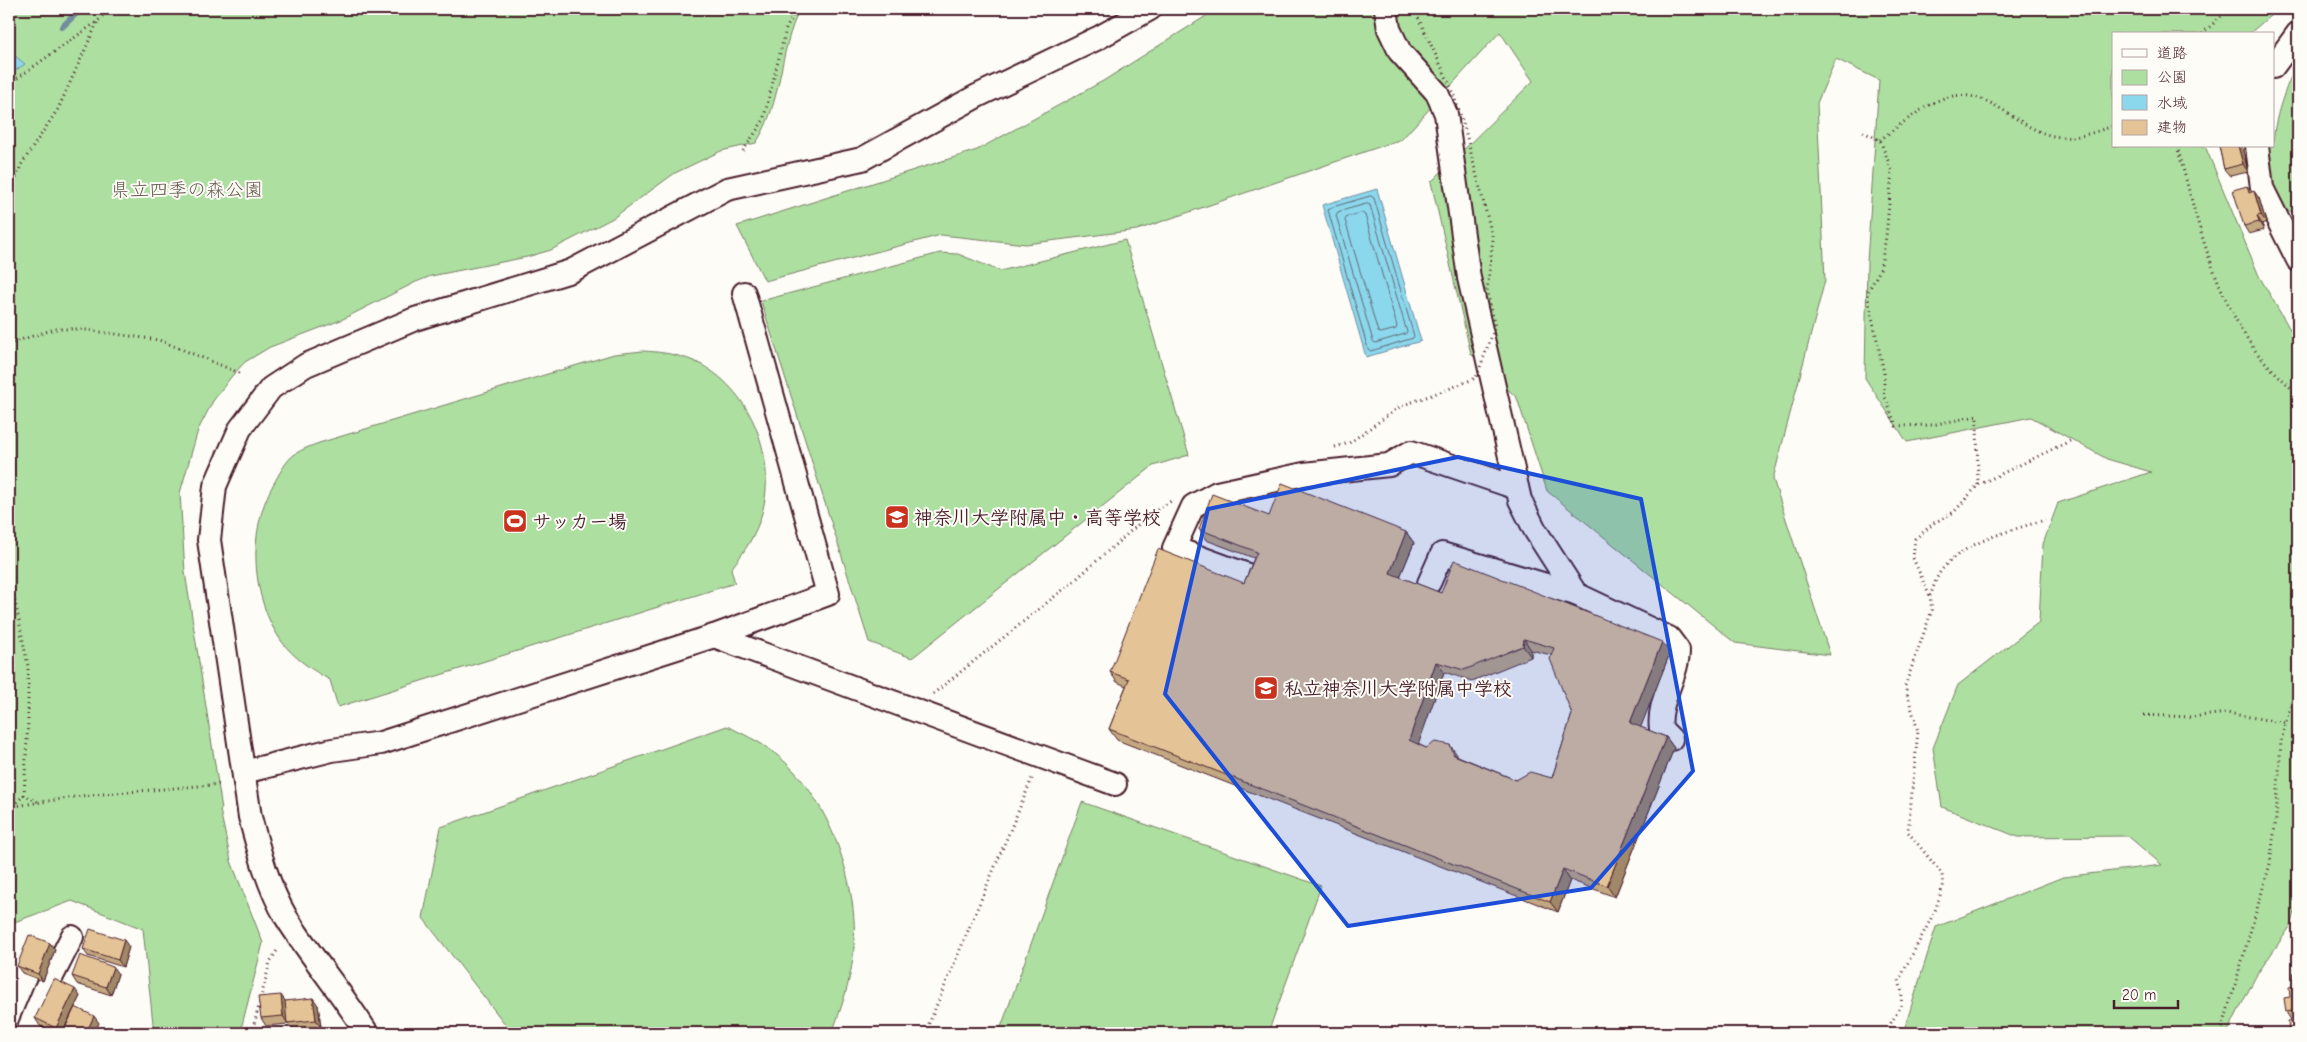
<svg xmlns="http://www.w3.org/2000/svg" width="2307" height="1042" viewBox="0 0 2307 1042" font-family="'Comic Neue','Klee One',sans-serif">
	<style>
		.green { fill: #acdfa0; stroke: #7b7f66 }
		.water { fill: #8bd7ec; stroke: #718d9f }
		.lines { fill: none; stroke-linecap: round; stroke-linejoin: round }
		.shore { stroke: #646978; stroke-width: 1 }
		.stream { stroke: #718d9f; stroke-width: 6 }
		.minor-casing { stroke: #4a1f2b; stroke-width: 26 }
		.path { stroke: #4a1f2b; stroke-width: 3; stroke-dasharray: 1 4; stroke-linecap: butt }
		.minor { stroke: #fdfcf7; stroke-width: 22 }
		.path-bridge { stroke: #4a1f2b; stroke-width: 3; stroke-dasharray: 1 4; stroke-linecap: butt }
		.wall { fill: #c4a881; stroke: #4a1f2b; fill-rule: evenodd }
		.shaded-wall { fill: #a08869; stroke: #4a1f2b }
		.building { fill: #e4c396; stroke: #4a1f2b; fill-rule: evenodd }
		.marked { fill: #1d4ed8; fill-opacity: 0.2; stroke: #1d4ed8; stroke-width: 4; stroke-linejoin: round }
		.labels { text-anchor: middle; stroke-width: 4; stroke-linejoin: round; paint-order: stroke }
		.park-label { font-size: 19px; fill: #67594e; stroke: #fdfcf7 }
		.poi-label { font-size: 19px; font-weight: bold; fill: #4a1f2b; stroke: #fdfcf7; text-anchor: start }
	</style>
	<rect width="100%" height="100%" fill="#fdfcf7"/>
	<filter id="ink" filterUnits="userSpaceOnUse"><feTurbulence type="fractalNoise" baseFrequency=".02" numOctaves="2"/><feDisplacementMap in="SourceGraphic" scale="10" xChannelSelector="R" yChannelSelector="G"/><feConvolveMatrix kernelMatrix="1 2 1 2 8 2 1 2 1" color-interpolation-filters="sRGB"/></filter>
	<g filter="url(#ink)">
		<g class="green">
			<path d="M9,9H800C778,52 783,102 756,143L721,151L675,173L613,218L551,250L527,257L431,276L416,282L341,320L270,347L245,362L231,377L213,401L198,430L180,493L185,572L222,809L220,810L231,861L263,943L240,1033H154L143,929L72,901L9,924Z"/>
			<path d="M1217,9H2278L2249,34H2113V146H2205L2259,276L2298,343V899L2292,924L2256,976L2227,1033H1903L1936,927L2063,877L2162,865L2128,836L2018,837L1942,807L1933,748L1958,685L2039,622L2043,544L2058,503L2151,472L2107,459L2031,417L1907,442L1865,378L1867,262L1879,80L1836,59L1817,103L1825,280L1773,479L1830,655L1735,643L1547,491L1517,398L1471,354L1431,182L1533,81L1500,32L1402,139L1137,230L1026,244L941,235L765,281L737,226L977,150L1103,81Z"/>
			<path d="M2298,62V213L2285,210L2273,186L2267,151L2269,146H2273C2273,122 2286,84 2298,62Z"/>
			<path d="M1125,240L1189,455L1153,466L912,658L869,642L761,301L940,253L958,254L1000,271Z"/>
			<path d="M643,351C664,352 683,355 702,365C752,393 777,458 762,513C756,535 744,552 731,569L735,583L338,707L330,680C312,670 294,658 282,642C251,599 247,531 273,485C278,476 286,460 295,454C302,449 311,446 319,443L614,354Z"/>
			<path d="M727,726C743,734 759,741 773,752C829,793 862,889 853,957C850,983 841,1009 832,1033H512L423,918L441,827Z"/>
			<path d="M1082,802L1321,886L1268,1033H999Z"/>
		</g>
		<g class="water">
			<path d="M9,51L25,64L9,75Z"/>
			<path d="M1377,189L1421,341L1366,357L1322,205Z"/>
		</g>
		<g class="lines">
			<g class="shore">
				<path d="M1371,196L1374,198L1414,336L1413,338L1371,351L1368,349L1328,210L1330,208Z"/>
				<path d="M1367,204L1370,205L1407,332L1405,334L1375,343L1373,341L1336,215L1338,212Z"/>
				<path d="M1362,213L1365,215L1397,326L1396,329L1381,333L1378,332L1345,220L1347,217Z"/>
			</g>
			<path class="stream" d="M62,27L81,9"/>
			<defs>
				<g id="minor">
					<path d="M1386,9L1389,29L1400,52L1437,93L1446,114L1469,278L1520,500L1535,530L1576,594"/>
					<path d="M2273,67L2298,33"/>
					<path d="M2257,146L2262,188L2298,260"/>
					<path d="M1429,583L1442,554L1576,594L1669,638L1678,650C1678,677 1657,701 1661,729L1671,739"/>
					<path d="M1275,585L1174,548L1193,506L1217,493L1304,474L1389,465L1411,452L1517,488"/>
					<path d="M714,636L1115,784"/>
					<path d="M244,772L332,750L381,743L714,636L828,594L744,293"/>
					<path d="M27,1033L45,990L72,937"/>
					<path d="M367,1033C342,993 311,957 286,917C268,886 259,851 250,817L209,540L215,486L240,429L271,388L306,365L415,319L571,271L727,189L862,159L977,96L1098,38L1150,9"/>
				</g>
			</defs>
			<use href="#minor" class="minor-casing"/>
			<g class="path">
				<path d="M2202,34L2229,9"/>
				<path d="M9,84L98,21L109,9"/>
				<path d="M1863,132L1880,140L1892,171L1886,237L1880,270L1867,293L1884,373V394L1896,426L1932,425L1977,416L1978,485"/>
				<path d="M1880,140C1896,128 1929,101 1948,97C1993,86 2019,134 2061,137C2078,139 2097,131 2113,126"/>
				<path d="M2177,146C2196,215 2211,285 2252,346C2264,364 2284,379 2298,396"/>
				<path d="M743,151L763,121L786,29L797,9"/>
				<path d="M9,197L21,165L58,109L98,21"/>
				<path d="M9,346L17,341L55,329H79L159,340L242,374"/>
				<path d="M1335,447L1349,443L1401,406L1451,388"/>
				<path d="M9,571L28,666V721L24,795L38,802"/>
				<path d="M1930,596C1933,589 1935,581 1939,574C1958,543 2012,530 2045,520"/>
				<path d="M933,694L1074,581L1149,515L1171,501"/>
				<path d="M2144,715L2191,717L2227,713L2285,723"/>
				<path d="M13,806L24,795"/>
				<path d="M9,807L81,796L221,784"/>
				<path d="M252,1033L270,962L278,949"/>
				<path d="M925,1033L1033,776"/>
				<path d="M1889,1033L1891,1023L1901,1006L1902,993L1899,980L1935,911L1943,886L1942,874L1908,832L1918,731L1905,686L1932,610L1930,597L1913,558L1915,539L1934,523L1954,512L1978,485L2072,440"/>
				<path d="M2221,1033L2270,864L2276,819L2281,741L2298,676"/>
			</g>
			<use href="#minor" class="minor"/>
			<path class="path-bridge" d="M1414,9L1451,87L1464,126L1493,239L1487,291L1495,327L1476,378L1451,388"/>
		</g>
		<g class="wall">
			<path d="M2219,146H2242L2248,172L2230,176L2224,169Z"/>
			<path d="M2247,186L2252,192L2259,198L2266,222L2262,224L2264,230L2249,234L2244,226Z"/>
			<path d="M1269,516L1406,532L1414,543L1400,577L1441,593L1670,653L1640,727L1666,737L1674,748L1615,897L1570,880L1558,912L1117,740L1109,729L1126,686L1117,682L1110,672L1244,583L1254,558L1206,540L1199,529ZM1531,650L1551,655L1572,714L1552,778L1516,780L1458,756L1426,748L1418,744L1444,672L1472,681L1531,657Z"/>
			<path d="M129,947L123,967L88,956L83,949Z"/>
			<path d="M55,950L43,981L22,973L17,966Z"/>
			<path d="M2298,973V1018L2291,1020L2286,1012L2290,997L2295,986Z"/>
			<path d="M118,974L111,995L77,984L72,976Z"/>
			<path d="M80,996L62,1033H57L40,1026L35,1018Z"/>
			<path d="M285,1001L318,1005L321,1027L293,1030L288,1024L266,1026L261,1018Z"/>
		</g>
		<g class="shaded-wall">
			<path d="M2238,146H2242L2248,172L2243,164Z"/>
			<path d="M2254,191L2259,198L2266,222L2261,215Z"/>
			<path d="M2257,216L2262,224L2264,230L2259,222Z"/>
			<path d="M1406,532L1414,543L1397,584L1390,573Z"/>
			<path d="M1524,639L1531,650V657L1523,646Z"/>
			<path d="M1662,642L1670,653L1638,734L1630,723Z"/>
			<path d="M1436,662L1444,672L1416,751L1409,740Z"/>
			<path d="M1666,737L1674,748L1615,897L1607,886Z"/>
			<path d="M1450,745L1458,756L1454,755Z"/>
			<path d="M1563,869L1570,880L1558,912L1550,902Z"/>
			<path d="M124,940L129,947L123,967L118,960Z"/>
			<path d="M50,943L55,950L43,981L38,974Z"/>
			<path d="M113,967L118,974L111,995L106,987Z"/>
			<path d="M75,989L80,996L62,1033H60L56,1028Z"/>
			<path d="M281,995L286,1002L288,1024L283,1016Z"/>
			<path d="M313,998L318,1005L321,1027L316,1020Z"/>
			<path d="M9,1013L13,1019L14,1033H9Z"/>
			<path d="M94,1016L99,1023L95,1033H86Z"/>
		</g>
		<g class="building">
			<path d="M2219,146H2238L2243,164L2224,169Z"/>
			<path d="M2247,186L2249,193L2254,191L2261,215L2257,216L2259,222L2244,226L2233,190Z"/>
			<path d="M1282,483L1406,532L1390,573L1441,593L1454,560L1662,642L1630,723L1666,737L1607,886L1563,869L1550,902L1109,729L1129,679L1110,672L1158,549L1244,583L1257,552L1199,529L1212,494L1269,516ZM1524,639L1554,648L1550,659L1572,714L1552,778L1530,772L1516,780L1454,755L1450,745L1435,742L1426,748L1409,740L1436,662L1464,670L1523,646Z"/>
			<path d="M90,929L124,940L118,960L83,949Z"/>
			<path d="M29,935L50,943L38,974L17,966Z"/>
			<path d="M80,955L113,967L106,987L72,976Z"/>
			<path d="M2293,973H2298V1010L2286,1012L2284,998L2290,997L2289,987L2295,986Z"/>
			<path d="M54,979L75,989L56,1028L35,1018Z"/>
			<path d="M281,995L283,1016L261,1018L258,997Z"/>
			<path d="M313,998L316,1020L287,1023L285,1001Z"/>
			<path d="M75,1007L94,1016L86,1033H63Z"/>
			<path d="M2298,1020V1033H2289L2288,1021Z"/>
		</g>
	</g>
	<path class="marked" d="M1458,457L1641,499L1693,771L1591,888L1348,926L1165,694L1208,509Z"/>
	<defs>
		<symbol id="school-square" viewBox="-11 -11 22 22"><rect x="-9" y="-9" width="18" height="18" rx="4" fill="#c8321e" stroke="#fdfcf7"/><path d="M0-5L7-2L0 1L-7-2ZM-4 1L0 2.5L4 1V4Q0 6-4 4Z" fill="#fff"/></symbol>
		<symbol id="stadium-square" viewBox="-11 -11 22 22"><rect x="-9" y="-9" width="18" height="18" rx="4" fill="#c8321e" stroke="#fdfcf7"/><path d="M0-5a6.5 5 0 1 0 0 10a6.5 5 0 1 0 0-10ZM-3.5-1.8h7v3.6h-7Z" fill="#fff"/></symbol>
	</defs>
	<g fill-rule="evenodd">
		<use href="#school-square" x="883" y="503" width="28" height="28"/>
		<use href="#stadium-square" x="501" y="507" width="28" height="28"/>
		<use href="#school-square" x="1252" y="674" width="28" height="28"/>
	</g>
	<g class="labels">
		<g class="park-label">
			<text x="187" y="196">県立四季の森公園</text>
		</g>
		<g class="poi-label">
			<text x="914" y="524">神奈川大学附属中・高等学校</text>
			<text x="532" y="528">サッカー場</text>
			<text x="1284" y="695">私立神奈川大学附属中学校</text>
		</g>
	</g>
	<rect width="2307" height="1042" fill="none" stroke="#fdfcf7" stroke-width="30"/>
	<rect x="15" y="15" width="2277" height="1012" fill="none" stroke="#4a1f2b" stroke-width="2" filter="url(#ink)"/>
	<rect x="2112" y="32" width="162" height="115" fill="#fdfcf7" stroke="#b5a4a5"/>
	<rect x="2122" y="49" width="25" height="8" fill="#fdfcf7" stroke="#b5a4a5"/>
	<text x="2157" y="58" font-size="15" fill="#4a1f2b">道路</text>
	<rect x="2122" y="70" width="25" height="15" fill="#acdfa0" stroke="#b5a4a5"/>
	<text x="2157" y="82" font-size="15" fill="#4a1f2b">公園</text>
	<rect x="2122" y="95" width="25" height="15" fill="#8bd7ec" stroke="#b5a4a5"/>
	<text x="2157" y="108" font-size="15" fill="#4a1f2b">水域</text>
	<rect x="2122" y="120" width="25" height="15" fill="#e4c396" stroke="#b5a4a5"/>
	<text x="2157" y="132" font-size="15" fill="#4a1f2b">建物</text>
	<path d="M2114 1000v8h64v-8" fill="none" stroke="#4a1f2b" stroke-width="2.5"/>
	<text x="2122" y="1000" font-size="15" fill="#4a1f2b" stroke="#fdfcf7" stroke-width="4" paint-order="stroke">20 m</text>
</svg>
